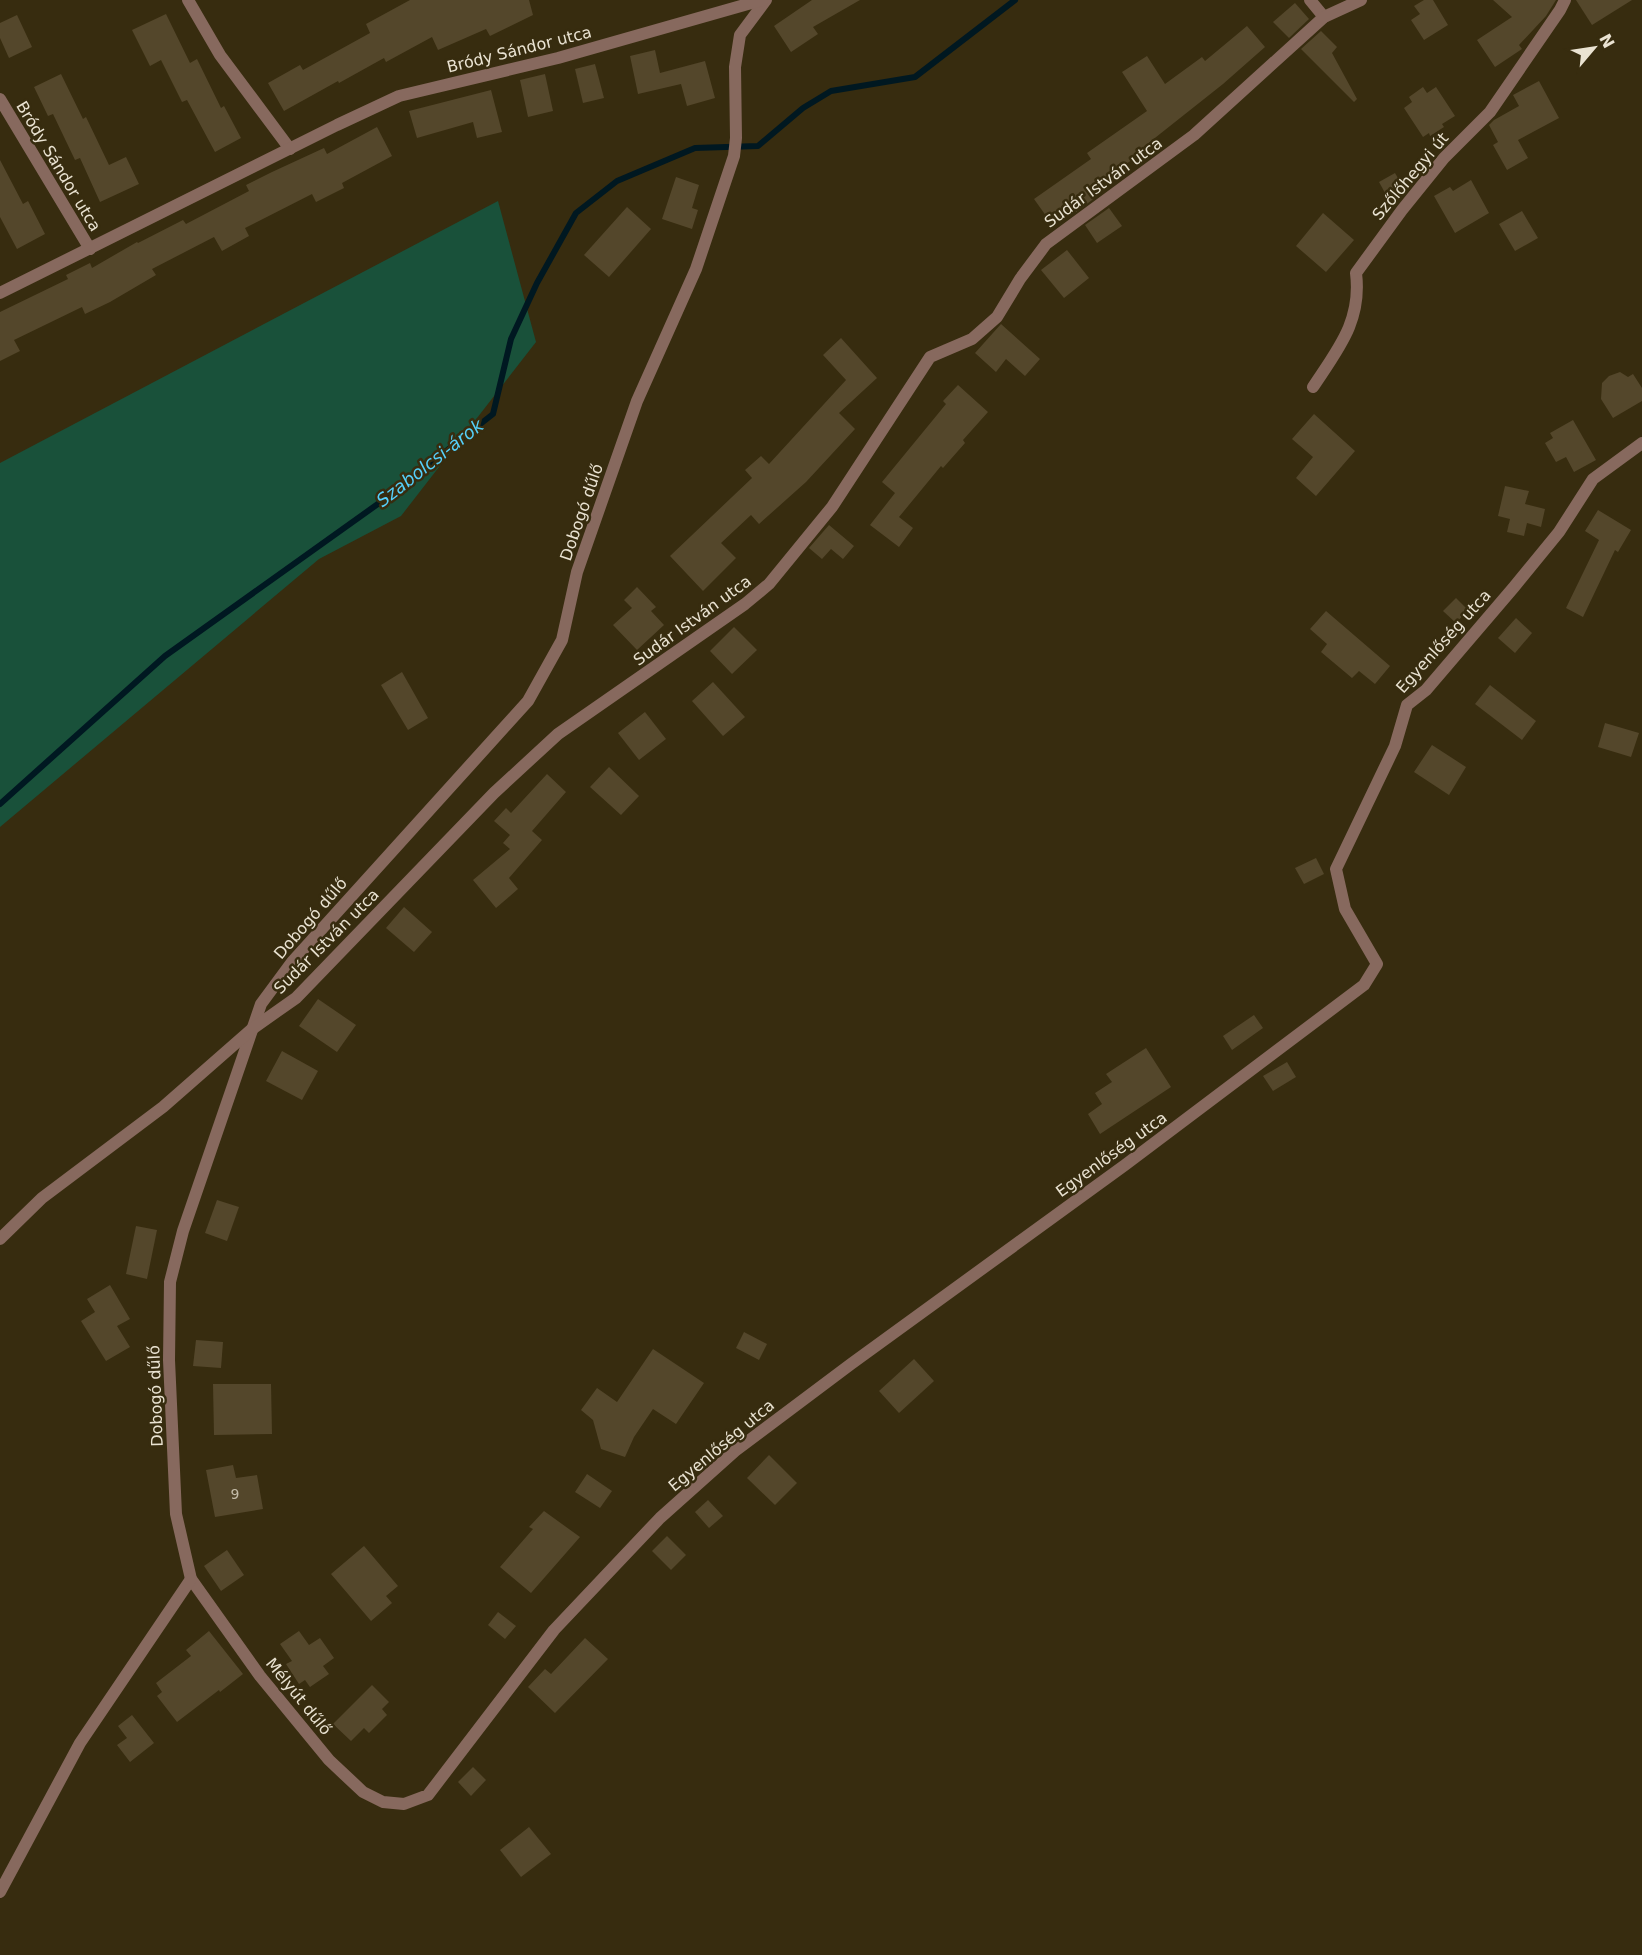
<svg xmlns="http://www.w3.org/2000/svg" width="1642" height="1955" viewBox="0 0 1642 1955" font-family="'DejaVu Sans',sans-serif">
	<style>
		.green { fill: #19513a }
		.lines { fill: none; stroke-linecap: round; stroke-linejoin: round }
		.stream { stroke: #001821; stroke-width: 6 }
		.building { fill: #54472b }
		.minor { stroke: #87695e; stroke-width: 12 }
		.labels { text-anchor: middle; stroke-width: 5; stroke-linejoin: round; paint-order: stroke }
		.number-label { font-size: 14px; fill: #c4bca8 }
		.street-label { font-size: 16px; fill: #eae3d2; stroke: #372c0f }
		.water-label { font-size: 18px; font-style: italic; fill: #55cff9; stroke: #372c0f }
	</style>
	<rect width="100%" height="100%" fill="#372c0f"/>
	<path class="green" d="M498,201L536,342L401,516L319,559L0,827V463Z"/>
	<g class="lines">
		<path class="stream" d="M0,804L165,656L389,496L493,414L511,339L537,283L576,213L617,181L695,148L758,146L803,108L831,91L915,77L1015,0"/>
	</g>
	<g class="building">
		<path d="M410,0H529L533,15L490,36L486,29L438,50L432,37L386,62L384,58L339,83L338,81L284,111L268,83L300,65L303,70L370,33L366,24Z"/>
		<path d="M812,0H860L813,27L818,34L791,52L774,26Z"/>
		<path d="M1424,0H1433L1448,25L1424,40L1411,20L1420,14L1414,6Z"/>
		<path d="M1493,0H1556L1546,16L1519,45L1522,49L1495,67L1477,40L1512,17Z"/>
		<path d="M1576,0H1632L1592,25Z"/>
		<path d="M1295,3L1309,19L1289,38L1273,22Z"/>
		<path d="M166,14L190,63L197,59L221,108L224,106L241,138L215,152L187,100L182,102L161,60L150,66L132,30Z"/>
		<path d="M17,15L32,47L9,58L0,38V23Z"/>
		<path d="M1247,26L1265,47L1223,84L1141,149L1143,152L1095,186L1100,194L1076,212L1071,204L1049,220L1034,199L1091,159L1087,153L1147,111L1122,72L1147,56L1165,84L1202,57L1205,61Z"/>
		<path d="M1321,31L1337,47L1332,53L1357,99L1354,102L1301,49Z"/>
		<path d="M655,50L660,73L705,61L715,98L687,106L681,84L638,94L630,56Z"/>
		<path d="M595,64L604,98L583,103L575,69Z"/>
		<path d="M61,74L83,119L86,117L109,165L126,157L139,184L100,202L80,158L75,160L53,114L48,116L34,87Z"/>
		<path d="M545,74L553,111L528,117L520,80Z"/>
		<path d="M1539,81L1559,118L1518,140L1528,158L1507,170L1493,145L1498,142L1489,125L1494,120L1519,106L1513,95Z"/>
		<path d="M1423,87L1427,93L1436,87L1455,116L1442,124L1444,127L1430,136L1429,133L1423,137L1404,108L1412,102L1409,97Z"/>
		<path d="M491,90L502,132L477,138L473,122L417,138L409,111Z"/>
		<path d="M377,127L392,156L342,183L344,188L316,202L312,194L245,228L249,236L222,251L214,237L152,269L156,275L110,302L85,314L82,307L14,340L20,351L0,361V312L68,279L66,275L90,263L92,268L137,242L138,243L183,220L186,224L249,191L246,185L272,172L324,148L327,154Z"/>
		<path d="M0,160L23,204L28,201L45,234L17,249L0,217Z"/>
		<path d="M1395,173L1406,192L1390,202L1379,182Z"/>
		<path d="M676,177L699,185L692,208L698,210L692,229L662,219Z"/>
		<path d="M1471,180L1489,213L1455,233L1434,196L1450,187L1453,191Z"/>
		<path d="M627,207L651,229L609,277L584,255Z"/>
		<path d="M1109,208L1122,226L1097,243L1085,225Z"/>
		<path d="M1522,211L1538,238L1515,251L1499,224Z"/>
		<path d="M1323,213L1354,240L1326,272L1296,246Z"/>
		<path d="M1067,250L1089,278L1064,298L1041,270Z"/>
		<path d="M1001,324L1040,359L1025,376L1006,359L996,372L975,353Z"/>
		<path d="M841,338L877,378L839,413L855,429L806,482L759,524L751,515L721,543L736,558L703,591L670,556L752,478L745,470L761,456L769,464L846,380L823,355Z"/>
		<path d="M1620,372L1628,377L1633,374L1642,388V401L1613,418L1601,399L1602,383L1609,376Z"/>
		<path d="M958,385L988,412L963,440L965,443L943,468L941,466L899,517L913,528L899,547L870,525L895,493L882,482L946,404L943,401Z"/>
		<path d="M1314,414L1355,451L1316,496L1296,478L1313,457L1292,439Z"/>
		<path d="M1573,420L1596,460L1574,472L1566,457L1556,462L1545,443L1553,438L1550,433Z"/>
		<path d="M1505,486L1529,491L1525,504L1545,509L1541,527L1527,523L1524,536L1507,532L1510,519L1498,516Z"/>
		<path d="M1598,510L1631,530L1618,552L1615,550L1583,617L1566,608L1599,540L1585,531Z"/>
		<path d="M829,525L854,546L843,559L831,549L822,559L809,548Z"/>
		<path d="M637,587L656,607L651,611L664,625L637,650L613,625L632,608L624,600Z"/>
		<path d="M1456,598L1468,610L1456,623L1443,611Z"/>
		<path d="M1326,611L1390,666L1375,684L1359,671L1352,678L1321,652L1327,644L1310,629Z"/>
		<path d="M1516,618L1532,633L1515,653L1498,638Z"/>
		<path d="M734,627L757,650L732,674L710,651Z"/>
		<path d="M402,672L428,718L408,730L381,685Z"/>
		<path d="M713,682L745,717L723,736L692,701Z"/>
		<path d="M1490,685L1536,721L1522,740L1475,704Z"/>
		<path d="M645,712L666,739L639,760L618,733Z"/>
		<path d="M1605,723L1639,733L1631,757L1598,747Z"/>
		<path d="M1432,745L1466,767L1449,795L1414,772Z"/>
		<path d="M609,767L639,796L621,815L590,787Z"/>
		<path d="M547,774L566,792L532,831L542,840L509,878L518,889L496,908L473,880L510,849L503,843L510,835L494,821L506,808L511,813Z"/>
		<path d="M1316,858L1324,874L1304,884L1295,868Z"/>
		<path d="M404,907L432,932L414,952L386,928Z"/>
		<path d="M318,999L356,1025L337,1052L299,1026Z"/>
		<path d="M1254,1015L1263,1028L1232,1050L1223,1036Z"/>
		<path d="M1146,1048L1171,1087L1100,1134L1088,1114L1102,1104L1095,1093L1112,1082L1106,1074Z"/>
		<path d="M282,1051L318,1071L302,1100L266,1081Z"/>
		<path d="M1287,1062L1296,1077L1273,1091L1263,1076Z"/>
		<path d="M217,1200L239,1207L227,1241L205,1233Z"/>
		<path d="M136,1226L157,1230L147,1279L126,1274Z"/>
		<path d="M110,1285L130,1319L117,1326L130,1347L106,1361L81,1321L95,1312L87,1299Z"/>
		<path d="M744,1332L767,1344L759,1360L736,1348Z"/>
		<path d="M196,1340L223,1342L221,1368L193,1366Z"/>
		<path d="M653,1349L704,1383L676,1424L653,1409L634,1437L625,1457L601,1449L593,1420L581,1410L597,1388L617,1402Z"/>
		<path d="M914,1359L934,1381L899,1413L879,1391Z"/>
		<path d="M213,1384H271L272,1434L214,1435Z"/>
		<path d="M769,1455L797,1483L775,1505L747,1478Z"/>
		<path d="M233,1465L236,1478L257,1475L263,1509L215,1517L206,1470Z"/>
		<path d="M587,1474L612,1491L600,1508L575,1492Z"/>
		<path d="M708,1500L723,1516L709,1528L695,1512Z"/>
		<path d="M544,1511L580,1537L531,1593L500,1567L533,1529L529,1527Z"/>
		<path d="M667,1536L686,1555L671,1570L652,1551Z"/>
		<path d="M364,1546L398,1586L386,1596L392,1603L371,1621L331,1574Z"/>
		<path d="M227,1550L244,1575L221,1591L204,1566Z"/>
		<path d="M498,1612L516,1626L505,1639L488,1625Z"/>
		<path d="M209,1631L243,1674L220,1692L219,1690L177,1722L157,1696L162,1692L156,1683L191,1656L186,1650Z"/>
		<path d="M299,1631L309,1645L320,1638L334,1658L323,1666L329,1674L310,1687L305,1680L299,1684L286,1664L292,1661L280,1644Z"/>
		<path d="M585,1638L608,1659L555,1713L528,1687L545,1669L551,1674Z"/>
		<path d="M372,1685L389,1702L382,1709L387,1715L369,1733L364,1728L351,1741L333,1724Z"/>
		<path d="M132,1715L154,1743L130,1762L117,1745L127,1738L118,1726Z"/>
		<path d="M473,1767L486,1780L471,1796L458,1782Z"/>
		<path d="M529,1827L551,1854L521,1877L500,1850Z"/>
	</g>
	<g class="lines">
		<g class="minor">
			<path d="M188,0L220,55L290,149"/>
			<path d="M766,0L740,35L735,67L736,138L734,156L696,269L637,401L577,572L562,640L528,701L292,962L261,1004L183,1231L170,1282L169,1360L176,1514L191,1579L260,1676L329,1760L363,1792L383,1802L404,1804L428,1795L554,1630L660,1518L735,1451L851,1364L1125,1165L1364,985L1377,964L1345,909L1336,869L1395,746L1407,705L1426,690L1514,587L1559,532L1593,479L1642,443"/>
			<path d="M1310,0L1324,17"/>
			<path d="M0,99L90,249"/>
			<path d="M0,293L337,125L399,96L558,58L762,0"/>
			<path d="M1313,387C1338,349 1362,321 1356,273L1402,210L1444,158L1490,112L1560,10L1565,0"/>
			<path d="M0,1239L42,1198L163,1107L252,1029L296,998L494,793L558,734L745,604L769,584L832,507L930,357L972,339L997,317L1020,279L1046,244L1194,135L1324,17L1361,0"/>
			<path d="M0,1892L80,1743L191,1579"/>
		</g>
	</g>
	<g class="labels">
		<g class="number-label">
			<text x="235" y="1499">9</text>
		</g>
		<g class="street-label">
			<text transform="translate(519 49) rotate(-14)" y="6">Bródy Sándor utca</text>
			<text transform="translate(59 166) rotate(59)" y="6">Bródy Sándor utca</text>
			<text transform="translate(1410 176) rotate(-50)" y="6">Szőlőhegyi út</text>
			<text transform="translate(1103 182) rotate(-36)" y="6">Sudár István utca</text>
			<text transform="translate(581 512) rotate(-71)" y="6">Dobogó dűlő</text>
			<text transform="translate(692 620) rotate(-36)" y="6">Sudár István utca</text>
			<text transform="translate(1443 641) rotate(-48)" y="6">Egyenlőség utca</text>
			<text transform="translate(310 918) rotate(-49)" y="6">Dobogó dűlő</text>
			<text transform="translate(326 941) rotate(-45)" y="6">Sudár István utca</text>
			<text transform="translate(1111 1154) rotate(-36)" y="6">Egyenlőség utca</text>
			<text transform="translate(155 1396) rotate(-92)" y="6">Dobogó dűlő</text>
			<text transform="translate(721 1445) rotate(-40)" y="6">Egyenlőség utca</text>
			<text transform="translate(299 1696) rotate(51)" y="6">Mélyút dűlő</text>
		</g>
		<g class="water-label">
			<text transform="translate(430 463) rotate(-38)" y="6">Szabolcsi-árok</text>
		</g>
	</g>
	<g transform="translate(1594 48) rotate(61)" stroke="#372c0f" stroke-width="4.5" paint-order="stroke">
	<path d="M0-4.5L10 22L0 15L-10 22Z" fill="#eae3d2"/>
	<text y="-9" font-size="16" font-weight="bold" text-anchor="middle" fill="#eae3d2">N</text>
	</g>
</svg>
